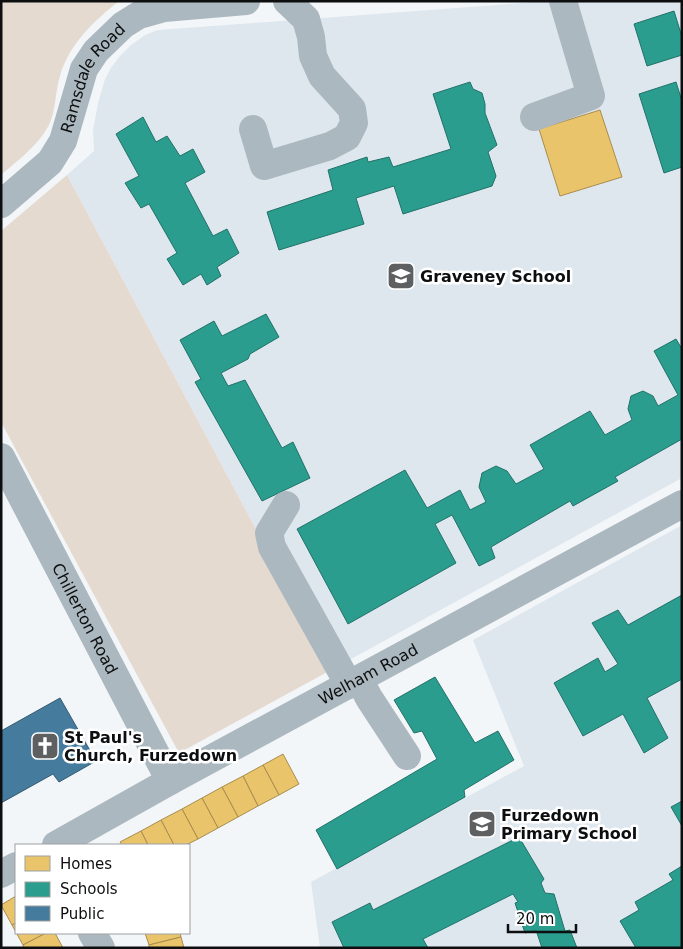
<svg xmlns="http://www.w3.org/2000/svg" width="683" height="949" viewBox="0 0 683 949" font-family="'DejaVu Sans',sans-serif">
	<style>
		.built { fill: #dfe7ee }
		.green { fill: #e5dad0 }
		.homes { fill: #e9c46a; stroke: #a78d4f }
		.schools { fill: #2a9d8f; stroke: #217269 }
		.public { fill: #457b9d; stroke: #345a72 }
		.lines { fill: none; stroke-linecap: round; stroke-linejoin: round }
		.minor { stroke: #acb8bf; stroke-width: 28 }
		.labels { text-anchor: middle; stroke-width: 5; stroke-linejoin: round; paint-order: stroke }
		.street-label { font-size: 16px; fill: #0c0e0f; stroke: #fff }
		.poi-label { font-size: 16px; font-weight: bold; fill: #0c0e0f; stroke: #fff; text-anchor: start }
	</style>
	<rect width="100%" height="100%" fill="#f3f6f9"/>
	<g class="built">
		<path d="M550,1H682V478L331,670L67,175L94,151L93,130L98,103L105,79L111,68L119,57L131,45L145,35L158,30Z"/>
		<path d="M682,525V948H320L311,882L524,766L473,640Z"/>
	</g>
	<g class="green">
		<path d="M1,1H119C94,21 69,44 60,76C55,92 56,111 49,125C38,146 18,160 1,175Z"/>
		<path d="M67,175L331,670L179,753L1,422V231Z"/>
	</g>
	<g class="homes">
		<path d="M600,110L622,177L560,196L539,129Z"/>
		<path d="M283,754L299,784L279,795L263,765Z"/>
		<path d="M263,765L279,795L258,806L243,776Z"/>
		<path d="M243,776L258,806L238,817L222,787Z"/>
		<path d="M222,787L238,817L218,828L202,798Z"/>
		<path d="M202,798L218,828L198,839L182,809Z"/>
		<path d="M182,809L198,839L186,845H174L161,820Z"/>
		<path d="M161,820L174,845H148L141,831Z"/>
		<path d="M141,831L148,845H122L120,842Z"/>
		<path d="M16,896V923L12,925L1,905Z"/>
		<path d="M16,923V933H46L23,945L12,925Z"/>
		<path d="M46,933H55L63,948H24L23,945Z"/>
		<path d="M145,933H180L181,937L149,945Z"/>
		<path d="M181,937L184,948H149V945Z"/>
	</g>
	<g class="schools">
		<path d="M674,11L682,37V55L647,66L634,24Z"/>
		<path d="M470,82L473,89L482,93L485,104V113L497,145L488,152L496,176L492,186L403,214L394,186L356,198L364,224L279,250L267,212L333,190L328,170L367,157L368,162L389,157L393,167L451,149L433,94Z"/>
		<path d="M676,82L682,101V167L664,173L639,94Z"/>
		<path d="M143,117L156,142L167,136L180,156L193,149L205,172L185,183L213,236L227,229L239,253L217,267L221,276L207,285L201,274L183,285L167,259L177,253L149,204L141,208L125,183L139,176L116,134Z"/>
		<path d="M266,314L279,337L250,354L248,359L221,373L228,386L245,380L282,448L293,442L310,478L262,501L195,382L201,379L180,340L214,321L222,336Z"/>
		<path d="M676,339L682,349V439L615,477L618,481L573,506L570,501L491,547L495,558L479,566L452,515L435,524L456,563L348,624L297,529L405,470L427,508L460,490L470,510L486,502L479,487L482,473L496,466L507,471L516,484L544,469L530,445L590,411L605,435L632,420L628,409L631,396L643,391L653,396L658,406L678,395L654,351Z"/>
		<path d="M682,595V679L647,698L668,738L644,753L623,714L583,736L554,683L598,658L605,672L618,664L592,623L618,610L628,625Z"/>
		<path d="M435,677L475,743L498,731L514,760L464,790L465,797L337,869L316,830L437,759L422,731L414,733L394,700Z"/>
		<path d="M682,801V826L671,807Z"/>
		<path d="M519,837L544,879L541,883L545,893L554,894L565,931L570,930L577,948H542L536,930L525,933L515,903L518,902L513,894L423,939L428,948H344L332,922L370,903L373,910Z"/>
		<path d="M682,866V948H636L620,921L639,910L635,902L673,880L669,874Z"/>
	</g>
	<path class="public" d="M60,698L96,761L59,782L53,774L1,803V731Z"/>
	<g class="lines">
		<g class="minor">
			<path d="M534,117L591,96L563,1"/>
			<path d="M253,129L264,166L330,146L347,137L354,123L352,109L322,76L313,56L311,37L306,19L287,1"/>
			<path id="s1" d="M1,204L50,162L63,141L84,69L96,51L123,25L139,15L164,8L246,1"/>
			<path id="s2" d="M1,457L170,781"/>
			<path d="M286,505L269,533L272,547L349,685"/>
			<path d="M359,679L369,698L407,756"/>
			<path id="s3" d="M56,845L170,781L682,504"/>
			<path d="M1,874L16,866"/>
			<path d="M92,933L101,948"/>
		</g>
	</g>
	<defs>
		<symbol id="school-square" viewBox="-11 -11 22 22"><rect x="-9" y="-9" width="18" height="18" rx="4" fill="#5d5f61" stroke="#fff"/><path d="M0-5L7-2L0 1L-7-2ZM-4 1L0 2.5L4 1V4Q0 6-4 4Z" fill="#fff"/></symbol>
		<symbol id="church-square" viewBox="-11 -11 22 22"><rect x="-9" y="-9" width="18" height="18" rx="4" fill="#5d5f61" stroke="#fff"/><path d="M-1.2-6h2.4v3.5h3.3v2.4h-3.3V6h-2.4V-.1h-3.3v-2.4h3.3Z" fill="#fff"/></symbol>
	</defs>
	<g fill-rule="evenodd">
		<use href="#school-square" x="385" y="260" width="32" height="32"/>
		<use href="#church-square" x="29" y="730" width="32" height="32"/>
		<use href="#school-square" x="466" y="808" width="32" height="32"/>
	</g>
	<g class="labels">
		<g class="street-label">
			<text dy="6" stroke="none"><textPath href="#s1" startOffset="160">Ramsdale Road</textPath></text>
			<text dy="6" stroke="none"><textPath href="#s2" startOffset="182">Chillerton Road</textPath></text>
			<text dy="6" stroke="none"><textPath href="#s3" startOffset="356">Welham Road</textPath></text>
		</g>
		<g class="poi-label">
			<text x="420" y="282">Graveney School</text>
			<text x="64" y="743">St Paul's<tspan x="64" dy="18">Church, Furzedown</tspan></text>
			<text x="501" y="821">Furzedown<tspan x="501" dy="18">Primary School</tspan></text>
		</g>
	</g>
	<rect width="683" height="949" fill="none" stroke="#0c0e0f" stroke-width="5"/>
	<rect x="15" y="844" width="175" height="90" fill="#ffffff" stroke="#9e9f9f"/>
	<rect x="25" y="856" width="25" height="15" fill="#e9c46a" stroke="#9e9f9f"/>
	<text x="60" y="869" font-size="15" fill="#0c0e0f">Homes</text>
	<rect x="25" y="882" width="25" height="15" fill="#2a9d8f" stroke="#9e9f9f"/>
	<text x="60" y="894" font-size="15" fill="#0c0e0f">Schools</text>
	<rect x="25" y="906" width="25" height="15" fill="#457b9d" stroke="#9e9f9f"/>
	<text x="60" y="919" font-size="15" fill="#0c0e0f">Public</text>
	<path d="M508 924v8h68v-8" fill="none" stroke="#0c0e0f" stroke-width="2.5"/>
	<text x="516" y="924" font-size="15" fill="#0c0e0f" stroke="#ffffff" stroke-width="4" paint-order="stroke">20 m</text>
</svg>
